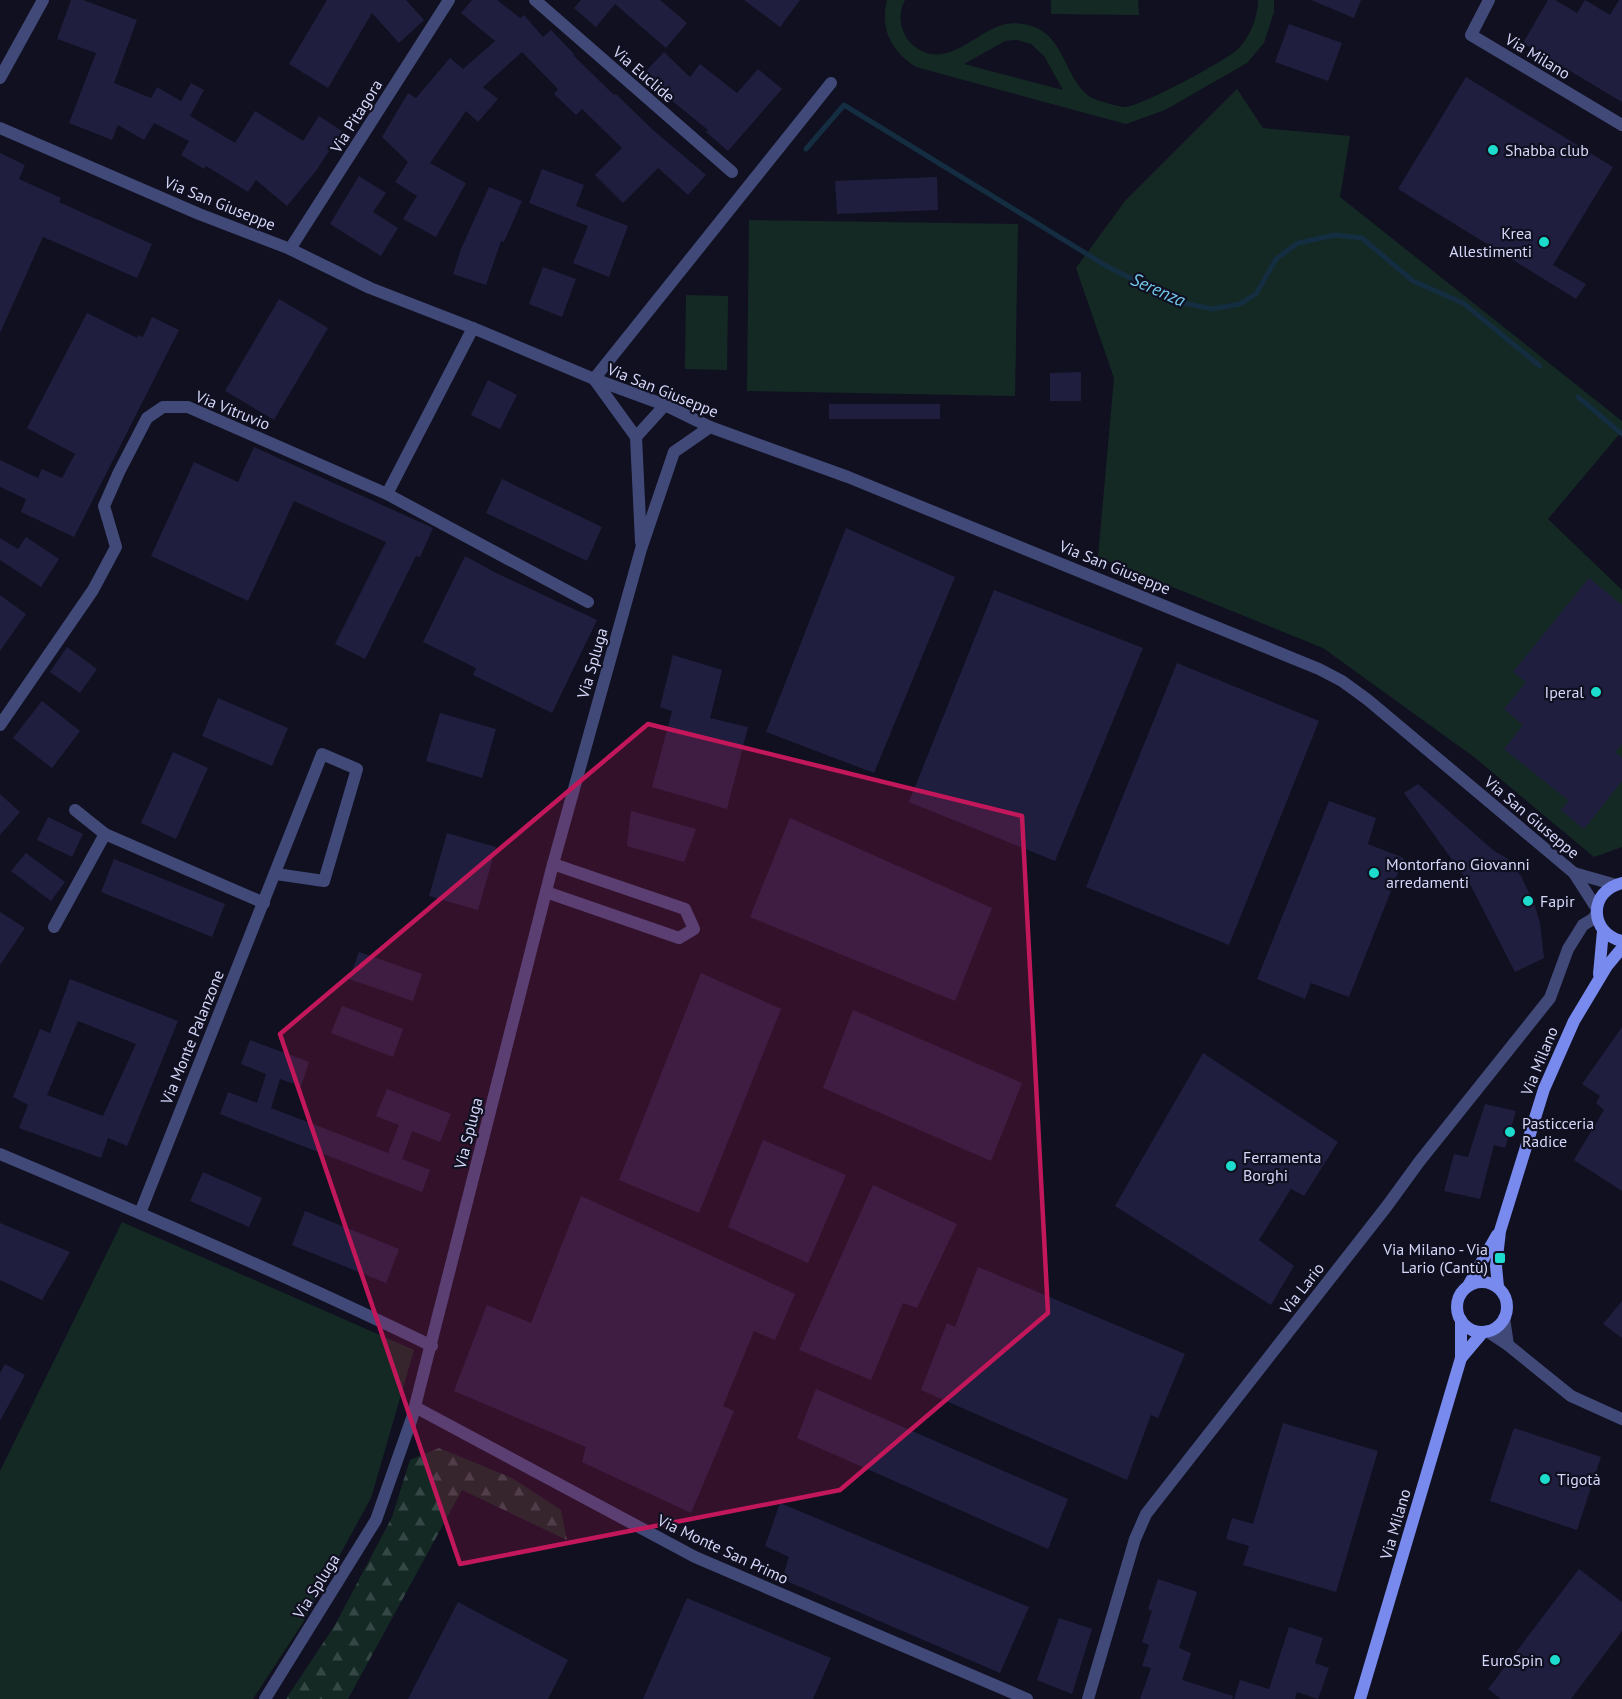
<svg xmlns="http://www.w3.org/2000/svg" width="1622" height="1699" viewBox="0 0 1622 1699" font-family="'PT Sans',sans-serif">
	<style>
		.green { fill: #142924; fill-rule: evenodd }
		.forest { fill: url(#forest-firs) }
		.lines { fill: none; stroke-linecap: round; stroke-linejoin: round }
		.stream { stroke: #142d40; stroke-width: 5 }
		.building { fill: #1f1e3e; fill-rule: evenodd }
		.minor { stroke: #414978; stroke-width: 12 }
		.secondary { stroke: #788aed; stroke-width: 12 }
		.marked { fill: #c2185b; fill-opacity: 0.2; stroke: #c2185b; stroke-width: 4.5; stroke-linejoin: round }
		.poi-dot { fill: #1ddccd; stroke: #101020; stroke-width: 2 }
		.labels { text-anchor: middle; stroke-width: 4.5; stroke-linejoin: round; paint-order: stroke }
		.street-label { font-size: 16px; fill: #d4d7f9; stroke: #101020 }
		.poi-label { font-size: 16px; fill: #d4d7f9; stroke: #101020; text-anchor: start }
		.water-label { font-size: 18px; font-style: italic; fill: #70c9ec; stroke: #101020 }
	</style>
	<defs>
		<pattern id="forest-firs" width="22" height="20" patternUnits="userSpaceOnUse" patternTransform="scale(1.5)"><rect width="22" height="20" fill="#142924"/><path d="M5 1l3.5 6h-7zM16 11l3.5 6h-7z" fill="#354745"/></pattern>
	</defs>
	<rect width="100%" height="100%" fill="#101020"/>
	<g class="green">
		<path d="M887,0H905C899,11 899,23 905,35C908,42 914,46 920,50C948,66 974,35 999,26C1010,21 1028,23 1039,29C1065,43 1067,81 1090,97C1095,100 1119,107 1125,107C1140,107 1227,60 1238,49C1250,37 1258,17 1258,0H1274V12L1264,43L1247,63L1165,110L1126,124L916,67C891,51 880,29 887,0ZM1017,40L1031,44L1044,56L1063,90L964,64L1005,41Z"/>
		<path d="M1051,0H1138L1139,15L1051,14Z"/>
		<path d="M1237,89L1263,128L1350,136L1340,197L1622,421V431L1548,519L1622,590V847L1594,857L1474,757L1323,648L1098,557L1114,378L1076,268L1125,201Z"/>
		<path d="M749,220L1018,224L1015,396L747,391Z"/>
		<path d="M686,295L728,296L727,370L685,369Z"/>
		<path d="M122,1222L414,1350L371,1498L302,1624L253,1699H0V1471Z"/>
	</g>
	<path class="forest" d="M439,1448L512,1478L561,1510L567,1540L462,1490L348,1699H286L335,1625L392,1517L410,1460Z"/>
	<g class="lines">
		<g class="stream">
			<path d="M806,149L844,105L1108,267L1179,302L1212,309L1240,304L1256,294L1276,259L1298,243L1335,235L1362,238L1413,281L1463,303L1540,366"/>
			<path d="M1578,397L1622,434"/>
		</g>
	</g>
	<g class="building">
		<path d="M71,0H83L137,20L114,83L151,98L157,87L181,101L191,83L204,90L190,116L235,143L255,111L303,141L319,116L342,131L316,171L287,206L256,180L248,192L206,166L204,169L181,155L189,141L154,123L144,140L118,125L112,140L69,123L96,53L57,39Z"/>
		<path d="M327,0H406L424,20L399,43L372,13L328,88L289,64Z"/>
		<path d="M472,0H497L520,18L524,15L543,37L551,30L574,54L573,55L614,95L616,94L652,129L706,175L688,195L658,168L623,203L595,175L622,148L582,109L576,115L554,94L558,89L522,52L483,87L498,99L478,122L466,111L430,163L466,183L436,237L403,219L417,196L395,182L408,162L382,137L408,93L416,98L450,58L463,69L495,41L461,13Z"/>
		<path d="M581,0H660L687,23L666,48L615,4L596,27L574,8Z"/>
		<path d="M744,0H800L780,27Z"/>
		<path d="M1311,0H1361L1354,18Z"/>
		<path d="M1548,0H1555L1577,13L1585,0L1610,15L1619,0H1622V102L1523,43Z"/>
		<path d="M1289,24L1342,43L1328,81L1275,62Z"/>
		<path d="M664,52L690,77L700,64L737,93L758,69L782,89L728,151L706,132L708,130L671,100L673,98L646,71Z"/>
		<path d="M1466,77L1613,167L1553,265L1586,284L1576,299L1398,189Z"/>
		<path d="M0,153L25,165L19,179L61,198L59,202L152,244L137,278L43,237L0,333Z"/>
		<path d="M542,169L584,185L576,206L628,226L609,277L573,263L588,226L529,203Z"/>
		<path d="M359,176L386,193L373,212L398,228L381,256L330,224Z"/>
		<path d="M937,177L938,210L837,214L835,181Z"/>
		<path d="M489,187L522,201L504,242L501,241L486,285L453,274L461,249Z"/>
		<path d="M543,267L576,279L562,317L529,304Z"/>
		<path d="M279,299L328,328L274,420L225,391Z"/>
		<path d="M87,313L137,338L138,335L143,337L152,317L179,330L74,537L21,512L26,499L0,487V460L38,478L42,469L62,478L75,454L27,428Z"/>
		<path d="M1081,372V401H1050V373Z"/>
		<path d="M488,380L517,395L500,429L471,415Z"/>
		<rect x="829" y="404" width="111" height="15"/>
		<path d="M254,447L433,528L420,557L416,556L365,659L335,644L386,542L294,501L248,601L151,556L194,462L238,482Z"/>
		<path d="M502,479L602,527L587,561L486,513Z"/>
		<path d="M846,528L955,577L874,773L766,732Z"/>
		<path d="M26,537L59,559L41,587L0,560V538L18,549Z"/>
		<path d="M465,556L496,573L597,620L552,713L473,675L476,668L423,642Z"/>
		<path d="M1589,578L1622,605V744L1615,752L1622,758V781L1584,829L1561,810L1569,801L1504,749L1523,725L1504,709L1526,682L1513,672Z"/>
		<path d="M994,590L1143,648L1055,861L909,802Z"/>
		<path d="M0,595L26,614L0,651Z"/>
		<path d="M67,647L97,669L80,693L50,672Z"/>
		<path d="M673,655L722,670L710,718L748,727L727,809L652,787L672,711L660,707Z"/>
		<path d="M1177,663L1319,721L1229,945L1086,887Z"/>
		<path d="M218,698L288,728L272,766L202,736Z"/>
		<path d="M42,701L80,731L52,768L13,738Z"/>
		<path d="M440,713L496,729L482,778L426,761Z"/>
		<path d="M173,752L208,768L176,839L141,823Z"/>
		<path d="M1418,784L1493,850L1508,859L1521,876L1534,903L1540,923L1544,958L1515,972L1471,886L1404,793Z"/>
		<path d="M0,794L20,812L0,835Z"/>
		<path d="M1329,801L1376,818L1368,844L1404,858L1349,997L1311,983L1305,999L1257,979Z"/>
		<path d="M631,811L696,829L684,862L627,846Z"/>
		<path d="M48,817L83,834L72,857L37,840Z"/>
		<path d="M790,818L992,908L955,1001L750,917Z"/>
		<path d="M447,833L496,847L478,910L429,896Z"/>
		<path d="M26,853L65,882L51,901L11,871Z"/>
		<path d="M114,859L225,904L212,937L101,892Z"/>
		<path d="M0,912L25,928L0,965Z"/>
		<path d="M359,952L422,974L413,1001L349,979Z"/>
		<path d="M701,973L781,1009L699,1213L619,1180Z"/>
		<path d="M70,979L178,1021L127,1146L108,1138L101,1158L19,1128L28,1105L13,1097L40,1029L50,1033ZM78,1021L136,1044L103,1116L47,1095Z"/>
		<path d="M342,1006L403,1029L393,1057L331,1033Z"/>
		<path d="M853,1010L1022,1083L991,1161L823,1088Z"/>
		<path d="M1622,1027V1191L1574,1160L1604,1110L1596,1103L1600,1096L1582,1084Z"/>
		<path d="M250,1040L309,1062L301,1086L280,1079L271,1108L388,1153L399,1125L376,1116L387,1089L451,1114L440,1142L412,1131L402,1159L430,1170L422,1192L220,1114L228,1092L257,1103L266,1074L241,1064Z"/>
		<path d="M1203,1053L1338,1142L1304,1196L1291,1189L1259,1240L1294,1266L1271,1305L1115,1206Z"/>
		<path d="M1485,1104L1516,1111L1505,1148L1494,1145L1480,1199L1444,1191L1454,1154L1468,1157Z"/>
		<path d="M763,1140L846,1175L808,1263L728,1227Z"/>
		<path d="M203,1172L262,1198L249,1227L190,1201Z"/>
		<path d="M873,1185L957,1224L917,1308L903,1303L871,1380L799,1350Z"/>
		<path d="M581,1196L795,1294L775,1340L754,1331L723,1406L734,1411L691,1513L582,1462L586,1447L454,1391L487,1305L531,1323Z"/>
		<path d="M305,1211L399,1249L386,1283L292,1245Z"/>
		<path d="M0,1223L70,1252L42,1300L0,1280Z"/>
		<path d="M978,1267L1185,1354L1158,1418L1151,1415L1127,1480L921,1390L947,1323L955,1327Z"/>
		<path d="M1622,1301V1338L1603,1324Z"/>
		<path d="M5,1364L25,1375L0,1421V1373Z"/>
		<path d="M816,1389L1068,1499L1048,1549L797,1438Z"/>
		<path d="M1283,1423L1378,1451L1336,1592L1243,1565L1249,1546L1226,1539L1232,1518L1253,1524Z"/>
		<path d="M1514,1428L1601,1457L1577,1530L1490,1501Z"/>
		<path d="M780,1503L1029,1607L1000,1673L782,1579L789,1557L765,1546Z"/>
		<path d="M1579,1569L1622,1602V1631L1571,1699H1501L1488,1689Z"/>
		<path d="M1158,1579L1197,1592L1179,1648L1191,1653L1182,1680L1233,1696L1232,1699H1140L1151,1668L1142,1666L1149,1645L1142,1642L1152,1611L1148,1609Z"/>
		<path d="M687,1598L831,1658L813,1699H643Z"/>
		<path d="M458,1602L568,1660L548,1699H408Z"/>
		<path d="M1059,1618L1092,1629L1072,1694L1037,1680Z"/>
		<path d="M1289,1627L1323,1638L1315,1663L1329,1668L1318,1699L1297,1692L1295,1699H1234L1240,1680L1269,1689Z"/>
	</g>
	<g class="lines">
		<g class="minor">
			<path d="M535,0L732,172"/>
			<path d="M1489,0L1471,35L1622,125"/>
			<path d="M0,78L43,0"/>
			<path d="M0,128L199,214L290,249L370,288L473,328L594,379L665,405L710,427L848,477L1319,669L1342,681L1368,700L1574,873L1597,909"/>
			<path d="M290,249L449,0"/>
			<path d="M636,437L665,405"/>
			<path d="M387,494L473,328"/>
			<path d="M641,542L636,437L594,379L831,83"/>
			<path d="M0,725L93,590L116,547L104,506L119,472L147,418L163,407H188L387,494L588,602"/>
			<path d="M75,810L105,834"/>
			<path d="M1574,873L1616,885"/>
			<path d="M546,892L679,938L694,929L685,909L553,864"/>
			<path d="M54,927L105,834L264,903"/>
			<path d="M0,1154C145,1215 290,1277 432,1346"/>
			<path d="M140,1213L322,754L357,769L324,881L276,874"/>
			<path d="M1504,1318L1508,1345"/>
			<path d="M1487,1331L1508,1345L1571,1396L1622,1419"/>
			<path d="M415,1407L695,1557L1027,1699"/>
			<path d="M265,1699L376,1520L412,1418L553,864L641,549L674,452L710,427"/>
			<path d="M1088,1699L1135,1539L1146,1514L1387,1206L1419,1162L1550,998L1568,949L1583,925L1593,919L1596,914"/>
		</g>
		<g class="secondary">
			<path d="M1622,883C1588,891 1589,933 1622,941"/>
			<path d="M1599,974L1603,931"/>
			<circle cx="1482" cy="1307" r="25"/>
			<path d="M1468,1286L1497,1235"/>
			<path d="M1498,1287L1496,1266L1500,1231L1544,1089L1574,1021L1607,966L1622,948"/>
			<path d="M1461,1358L1483,1332"/>
			<path d="M1360,1699L1461,1358V1320"/>
		</g>
	</g>
	<path class="marked" d="M648,724L1022,816L1048,1313L840,1490L460,1564L280,1034Z"/>
	<g class="poi-dot">
		<circle cx="1493" cy="150" r="6"/>
		<circle cx="1544" cy="242" r="6"/>
		<circle cx="1596" cy="692" r="6"/>
		<circle cx="1374" cy="873" r="6"/>
		<circle cx="1528" cy="901" r="6"/>
		<circle cx="1510" cy="1132" r="6"/>
		<circle cx="1231" cy="1166" r="6"/>
		<rect x="1494" y="1252" width="12" height="12" rx="3"/>
		<circle cx="1545" cy="1479" r="6"/>
		<circle cx="1555" cy="1660" r="6"/>
	</g>
	<g class="labels">
		<g class="street-label">
			<text transform="translate(1538 56) rotate(31)" y="6">Via Milano</text>
			<text transform="translate(644 74) rotate(41)" y="6">Via Euclide</text>
			<text transform="translate(356 116) rotate(-58)" y="6">Via Pitagora</text>
			<text transform="translate(220 203) rotate(22)" y="6">Via San Giuseppe</text>
			<text transform="translate(663 390) rotate(22)" y="6">Via San Giuseppe</text>
			<text transform="translate(233 410) rotate(22)" y="6">Via Vitruvio</text>
			<text transform="translate(1115 567) rotate(22)" y="6">Via San Giuseppe</text>
			<text transform="translate(592 663) rotate(-74)" y="6">Via Spluga</text>
			<text transform="translate(1532 817) rotate(40)" y="6">Via San Giuseppe</text>
			<text transform="translate(192 1037) rotate(-68)" y="6">Via Monte Palanzone</text>
			<text transform="translate(1539 1061) rotate(-68)" y="6">Via Milano</text>
			<text transform="translate(468 1133) rotate(-76)" y="6">Via Spluga</text>
			<text transform="translate(1302 1288) rotate(-52)" y="6">Via Lario</text>
			<text transform="translate(1395 1524) rotate(-74)" y="6">Via Milano</text>
			<text transform="translate(723 1549) rotate(25)" y="6">Via Monte San Primo</text>
			<text transform="translate(316 1586) rotate(-58)" y="6">Via Spluga</text>
		</g>
		<g class="poi-label">
			<text x="1505" y="156">Shabba club</text>
			<text x="1532" y="239" text-anchor="end">Krea<tspan x="1532" dy="18">Allestimenti</tspan></text>
			<text x="1584" y="698" text-anchor="end">Iperal</text>
			<text x="1386" y="870">Montorfano Giovanni<tspan x="1386" dy="18">arredamenti</tspan></text>
			<text x="1540" y="907">Fapir</text>
			<text x="1522" y="1129">Pasticceria<tspan x="1522" dy="18">Radice</tspan></text>
			<text x="1243" y="1163">Ferramenta<tspan x="1243" dy="18">Borghi</tspan></text>
			<text x="1488" y="1255" text-anchor="end">Via Milano - Via<tspan x="1488" dy="18">Lario (Cantù)</tspan></text>
			<text x="1557" y="1485">Tigotà</text>
			<text x="1543" y="1666" text-anchor="end">EuroSpin</text>
		</g>
		<g class="water-label">
			<text transform="translate(1158 290) rotate(24)" y="6">Serenza</text>
		</g>
	</g>
</svg>
